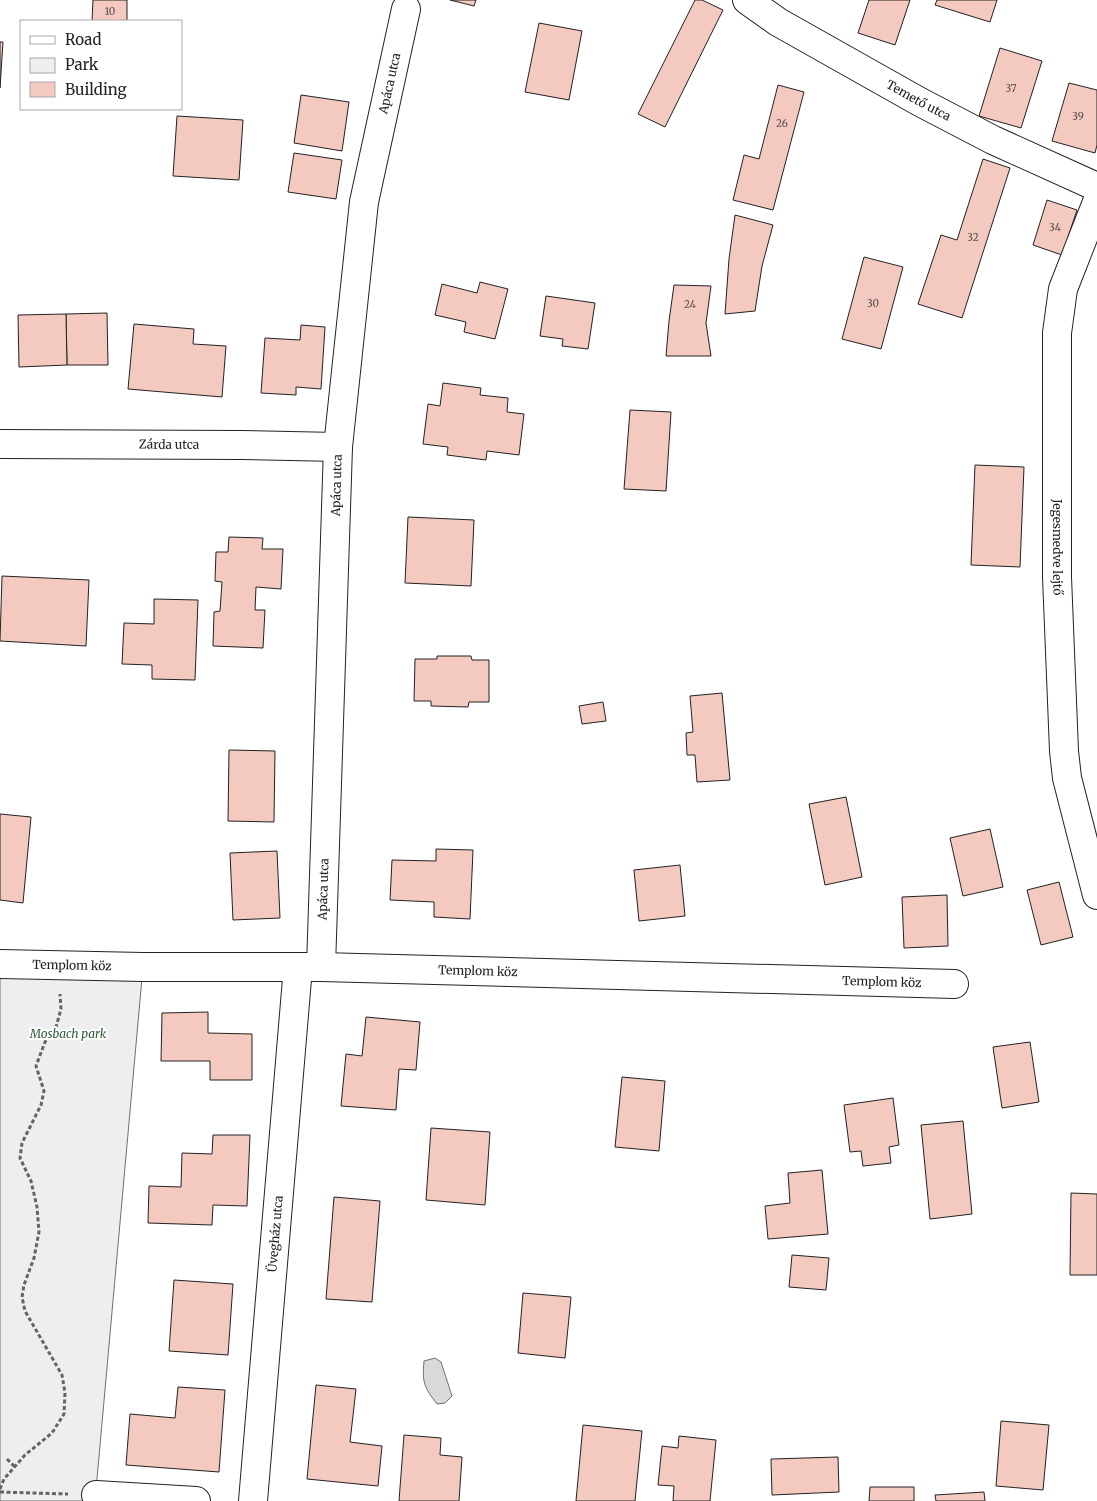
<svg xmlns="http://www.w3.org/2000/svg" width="1097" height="1501" viewBox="0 0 1097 1501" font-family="Merriweather,serif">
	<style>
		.green { fill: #eee; stroke: #6f6f6f }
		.water { fill: #d9d9d9; stroke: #6f6f6f }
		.building { fill: #f3c9c0; stroke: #222 }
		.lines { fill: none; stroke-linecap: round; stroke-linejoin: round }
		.street-casing { stroke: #222; stroke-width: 30 }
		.path { stroke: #646464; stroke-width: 3; stroke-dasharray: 4 2.5; stroke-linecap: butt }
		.street { stroke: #fff; stroke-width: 28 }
		.labels { text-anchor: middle; stroke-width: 4; stroke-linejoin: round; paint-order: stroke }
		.number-label { font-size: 10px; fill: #564c4a }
		.street-label { font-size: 12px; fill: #222; stroke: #fff }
		.park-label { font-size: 12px; font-style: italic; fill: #2f5e38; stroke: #fff }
	</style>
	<rect width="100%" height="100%" fill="#fff"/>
	<path class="green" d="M0,964L143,967L95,1501H0Z"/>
	<path class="water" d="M435,1358L441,1362L452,1396L445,1403L437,1404C424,1387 422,1383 424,1361Z"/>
	<g class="building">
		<path d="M93,0H127V21H92Z"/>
		<path d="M450,0H476L474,6Z"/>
		<path d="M695,0H702L723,10L665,127L638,114Z"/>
		<path d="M869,0H910L895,45L858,33Z"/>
		<path d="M937,0H997L990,22L935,5Z"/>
		<path d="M539,23L582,31L569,100L525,92Z"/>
		<path d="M0,42H3L0,88Z"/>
		<path d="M1000,48L1042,61L1021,128L979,116Z"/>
		<path d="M1069,83L1097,90V145L1095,153L1052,141Z"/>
		<path d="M778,85L804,92L773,210L733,200L744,155L759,159Z"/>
		<path d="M301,95L349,102L342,151L294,143Z"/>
		<path d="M177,116L243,120L239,180L173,176Z"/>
		<path d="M294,153L342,160L336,199L288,192Z"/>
		<path d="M983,159L1010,168L962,318L918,304L941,235L957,240Z"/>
		<path d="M1047,200L1077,210L1062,255L1033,245Z"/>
		<path d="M735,215L773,225L762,266L755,311L725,314L729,259Z"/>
		<path d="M864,257L903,267L881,349L842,339Z"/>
		<path d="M480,282L508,289L495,339L464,332L466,322L435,315L442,284L477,293Z"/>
		<path d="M674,285L711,286L706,323L711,356H666L669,321Z"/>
		<path d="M546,296L595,303L588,349L562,346L563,339L540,336Z"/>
		<path d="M107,313L108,365H67L66,314Z"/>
		<path d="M66,314L67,365L19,367L18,315Z"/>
		<path d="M134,324L194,329L193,344L226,346L222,397L128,389Z"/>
		<path d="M301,325L325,327L321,389L296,387V395L261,393L265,338L300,340Z"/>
		<path d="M443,383L481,388L480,395L508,398L507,412L524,414L519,455L487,451L486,460L447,455L448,447L423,444L428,404L440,406Z"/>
		<path d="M630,410L671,412L666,491L624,489Z"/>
		<path d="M975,465L1024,467L1020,567L971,565Z"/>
		<path d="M408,517L474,520L471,586L405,583Z"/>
		<path d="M229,537L263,538L262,549H283L281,589L256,587L255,610H265L263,648L213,646L214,612L220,611L222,582L215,581L216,552H228Z"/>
		<path d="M2,576L89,580L86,646L0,641Z"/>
		<path d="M154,599L198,600L195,680L152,679V665L122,664L124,623L154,624Z"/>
		<path d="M437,656H471L472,660H489V702H469L468,707L431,706V701H414L415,659H437Z"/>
		<path d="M722,693L730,780L697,782L695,755H687L686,733L693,732L690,696Z"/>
		<path d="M603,702L606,721L582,724L579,706Z"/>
		<path d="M229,750L275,751L274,822L228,821Z"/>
		<path d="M846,797L862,877L825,885L809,804Z"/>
		<path d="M0,814L31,817L23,903L0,900Z"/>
		<path d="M990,829L1003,887L963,896L950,838Z"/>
		<path d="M436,849L473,850L470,919L434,917V902L390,900L392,860L436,861Z"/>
		<path d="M277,851L280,918L233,920L230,853Z"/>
		<path d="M680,865L685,916L639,921L634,870Z"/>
		<path d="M1059,882L1073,937L1041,945L1027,890Z"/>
		<path d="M947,895L948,946L904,948L902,897Z"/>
		<path d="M208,1012V1033L252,1034V1080H210V1061H161L162,1013Z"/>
		<path d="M366,1017L420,1022L416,1070L399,1069L396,1110L341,1106L346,1054L362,1056Z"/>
		<path d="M1030,1042L1039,1102L1002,1108L993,1047Z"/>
		<path d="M622,1077L665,1081L659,1151L615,1147Z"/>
		<path d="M893,1098L899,1145L889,1147L891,1163L863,1166L861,1151L850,1152L844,1105Z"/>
		<path d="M963,1121L972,1214L930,1219L921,1125Z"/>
		<path d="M431,1128L490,1132L485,1205L426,1200Z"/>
		<path d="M213,1135H250L247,1206L213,1205L212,1225L148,1223L149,1186L181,1187L182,1153L212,1154Z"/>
		<path d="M822,1170L828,1234L768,1239L765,1206L790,1203L788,1173Z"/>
		<path d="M1071,1193L1097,1194V1275H1070Z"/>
		<path d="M334,1197L380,1201L372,1302L326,1299Z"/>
		<path d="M792,1255L829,1258L826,1290L789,1287Z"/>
		<path d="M174,1280L233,1284L228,1355L169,1351Z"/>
		<path d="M523,1293L571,1297L565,1358L518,1353Z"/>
		<path d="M316,1385L356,1389L350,1442L382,1446L378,1486L307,1479Z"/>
		<path d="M178,1387L225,1390L219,1472L126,1465L130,1414L175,1418Z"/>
		<path d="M1001,1421L1049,1425L1043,1490L996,1486Z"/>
		<path d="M583,1425L642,1431L635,1501H576Z"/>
		<path d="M404,1435L441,1438L440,1455L462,1457L459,1501H399Z"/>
		<path d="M679,1436L716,1440L710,1501H673L674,1486L658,1485L662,1446L678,1448Z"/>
		<path d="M838,1457L839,1492L772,1495L771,1459Z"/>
		<path d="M870,1487H914V1501H869Z"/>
		<path d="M984,1492L985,1501H936L935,1495Z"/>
	</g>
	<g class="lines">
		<defs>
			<g id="street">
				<path id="s1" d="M747,0L778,22L920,102L993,140L1097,187"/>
				<path id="s2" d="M1097,202L1063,289L1057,333V577L1064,751L1067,778L1097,895"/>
				<path id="s3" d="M0,444L241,445L338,447"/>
				<path id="s4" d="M0,964L143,967H321L954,984"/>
				<path id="s5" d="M321,967L338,447L364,202L406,9"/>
				<path d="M96,1495L196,1501"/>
				<path id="s6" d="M253,1501L298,967"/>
			</g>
		</defs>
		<use href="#street" class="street-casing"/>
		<g class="path">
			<path d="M7,1459L15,1467"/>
			<path d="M0,1489L4,1479L25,1455L52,1433L64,1414L65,1393L62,1375L25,1311L22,1297L24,1285L34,1258L39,1232L37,1207L31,1181L20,1158L22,1143L41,1105L44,1091L36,1066L45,1042L56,1027L61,1009L60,994"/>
			<path d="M0,1492L68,1494"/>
		</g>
		<use href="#street" class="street"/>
	</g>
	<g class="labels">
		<g class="number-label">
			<text x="110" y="15">10</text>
			<text x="1011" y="92">37</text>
			<text x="1078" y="120">39</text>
			<text x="782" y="127">26</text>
			<text x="1055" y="231">34</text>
			<text x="973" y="241">32</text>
			<text x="873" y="307">30</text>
			<text x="690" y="308">24</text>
		</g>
		<g class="street-label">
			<text dy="4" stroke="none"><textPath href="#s5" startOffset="888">Apáca utca</textPath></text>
			<text dy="4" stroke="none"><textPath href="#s1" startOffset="199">Temető utca</textPath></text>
			<text dy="4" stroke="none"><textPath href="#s3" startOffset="169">Zárda utca</textPath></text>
			<text dy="4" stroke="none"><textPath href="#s5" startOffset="482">Apáca utca</textPath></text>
			<text dy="4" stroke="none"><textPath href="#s2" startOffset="352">Jegesmedve lejtő</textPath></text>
			<text dy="4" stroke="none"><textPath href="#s5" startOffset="78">Apáca utca</textPath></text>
			<text dy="4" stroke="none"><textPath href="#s4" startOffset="72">Templom köz</textPath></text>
			<text dy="4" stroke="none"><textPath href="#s4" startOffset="478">Templom köz</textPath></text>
			<text dy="4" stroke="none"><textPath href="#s4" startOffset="882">Templom köz</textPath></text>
			<text dy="4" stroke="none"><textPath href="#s6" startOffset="268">Üvegház utca</textPath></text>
		</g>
		<g class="park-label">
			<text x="68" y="1038">Mosbach park</text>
		</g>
	</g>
	<rect x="20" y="20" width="162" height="90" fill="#ffffff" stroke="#a7a7a7"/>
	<rect x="30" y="36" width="25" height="8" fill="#ffffff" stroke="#a7a7a7"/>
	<text x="65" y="45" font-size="15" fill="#222222">Road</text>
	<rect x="30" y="58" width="25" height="15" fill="#eeeeee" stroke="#a7a7a7"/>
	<text x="65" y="70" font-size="15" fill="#222222">Park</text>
	<rect x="30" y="82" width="25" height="15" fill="#f3c9c0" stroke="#a7a7a7"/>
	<text x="65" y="95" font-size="15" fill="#222222">Building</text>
</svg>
